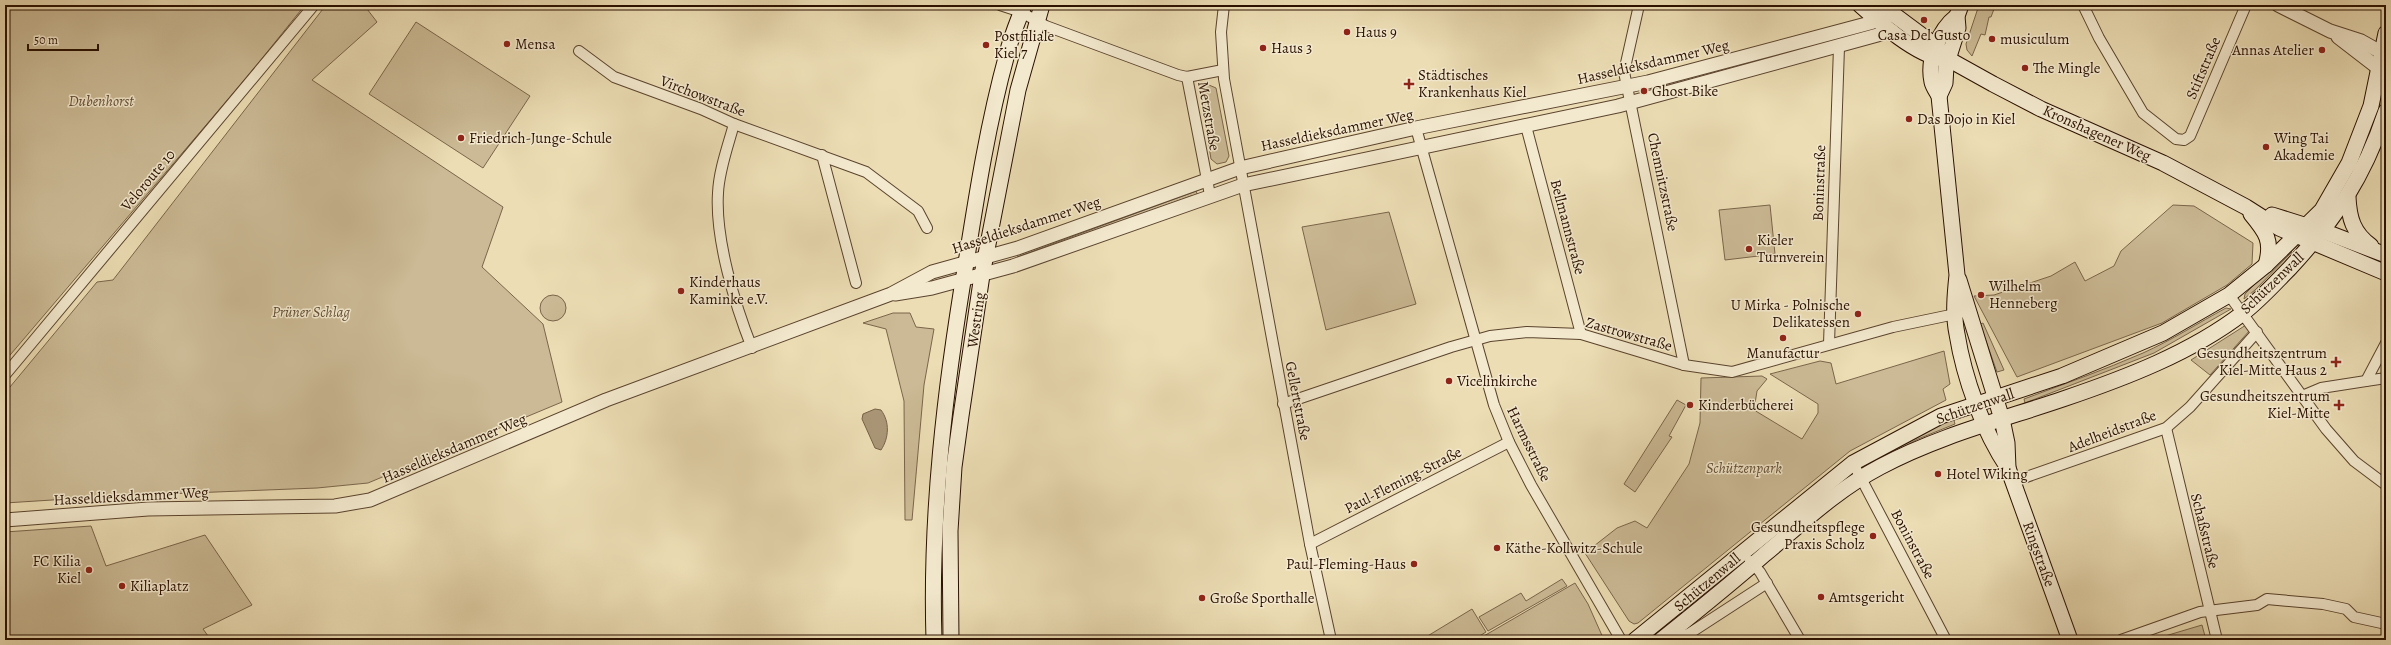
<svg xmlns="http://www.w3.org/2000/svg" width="2391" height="645" viewBox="0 0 2391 645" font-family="Alegreya,serif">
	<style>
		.green { fill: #cbba95; stroke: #7a654a }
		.water { fill: #aa9777; stroke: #776147 }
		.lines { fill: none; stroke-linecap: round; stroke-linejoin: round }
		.minor-casing { stroke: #5a432d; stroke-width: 12 }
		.tertiary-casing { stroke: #5a432d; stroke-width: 15 }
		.secondary-casing { stroke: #2a1000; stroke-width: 17 }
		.minor { stroke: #f3e9ce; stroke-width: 10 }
		.tertiary { stroke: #f3e9ce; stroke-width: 13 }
		.secondary { stroke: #f3e9ce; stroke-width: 15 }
		.poi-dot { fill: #8f2418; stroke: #f3e9ce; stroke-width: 1.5 }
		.labels { text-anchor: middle; stroke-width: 3; stroke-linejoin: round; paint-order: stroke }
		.poi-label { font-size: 15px; fill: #2a1000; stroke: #f3e9ce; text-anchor: start }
		.street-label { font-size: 15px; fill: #2a1000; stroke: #f3e9ce }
		.park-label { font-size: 15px; font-style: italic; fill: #624c34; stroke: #f3e9ce }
	</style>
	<rect width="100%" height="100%" fill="#ecddb4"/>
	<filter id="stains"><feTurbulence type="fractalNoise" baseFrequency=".005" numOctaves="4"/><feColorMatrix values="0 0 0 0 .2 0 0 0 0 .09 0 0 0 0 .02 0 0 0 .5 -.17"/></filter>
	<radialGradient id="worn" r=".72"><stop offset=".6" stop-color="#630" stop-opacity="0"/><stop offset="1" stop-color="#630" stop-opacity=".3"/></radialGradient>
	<g class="green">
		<path d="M5,5H305L247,77L5,361Z"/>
		<path d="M326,5H364L377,22L312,80L503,207L482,267L543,324L562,402L368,483L317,488L115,496L5,503V393L97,282L113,280Z"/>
		<path d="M1979,5H1991L1990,8L1994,9L1991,17H1989L1985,35L1981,34L1972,56L1967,50L1966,44Z"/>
		<path d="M416,22L530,96L483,168L369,94Z"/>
		<path d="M1861,31L1864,33L1653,92L1651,86Z"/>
		<path d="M1209,85L1216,88L1229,156L1226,162L1217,164L1211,159L1200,90L1203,86Z"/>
		<path d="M1196,191L1198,196H1191L1014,261L1017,257Z"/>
		<path d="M1770,205L1775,254L1725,260L1719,210Z"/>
		<path d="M2173,205L2194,206L2253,243L2252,264L2227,285L2162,323L2017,377L1974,296L1994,295L2051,276L2075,262L2085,281L2114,266L2121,251Z"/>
		<path d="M1389,212L1416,304L1326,330L1302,227Z"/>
		<path d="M2289,250L2292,252L2255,290L2244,299L2245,294Z"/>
		<circle cx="553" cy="308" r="13"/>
		<path d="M2226,308L2231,309L2154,353L2025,403L2024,399C2064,384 2104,370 2143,353C2172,340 2198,323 2226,308Z"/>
		<path d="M893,313H910L916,327L934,329L924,385L912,520H905L904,401L886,329L863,323Z"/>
		<path d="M1983,323L2004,370L1997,372L1980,324Z"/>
		<path d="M2246,325L2250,330L2210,375L2191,360Z"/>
		<path d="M1944,351L1950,384L1943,389L1946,400L1850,451L1638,623L1634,624L1629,621L1585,553L1617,528L1635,521L1647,528L1689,464L1700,423L1701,378L1762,376L1767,379L1757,391L1754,410L1802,439L1818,413V404L1770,374L1820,361L1831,363L1836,384Z"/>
		<path d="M1677,400L1686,405L1669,436L1672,437L1635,492L1624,484Z"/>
		<path d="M1953,417L1955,424L1918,439L1870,464Z"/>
		<path d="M91,526L106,566L205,535L252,605L203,629L211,640H5V532Z"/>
		<path d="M1562,579L1567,586L1488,631L1479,617L1521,593L1526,601Z"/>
		<path d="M1575,583L1588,604L1604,640H1477Z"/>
		<path d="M1472,609L1486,632L1473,640H1421Z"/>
		<path d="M2202,625L2206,640L2155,639Z"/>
	</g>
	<path class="water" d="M875,409L881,410C890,422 889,438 881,450L875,448L862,419L863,414Z"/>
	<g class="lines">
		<defs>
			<g id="minor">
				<path d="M1000,5L1021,12L1046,26L1178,75L1187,77L1223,70"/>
				<path d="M1224,5L1221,32L1224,79L1310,544L1331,640"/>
				<path d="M1639,5L1624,72L1684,365"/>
				<path d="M2083,5L2099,38L2143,113L2176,139L2184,140L2190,136L2246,5"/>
				<path d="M579,51L614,77L701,109L734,124L866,172L918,211L927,228"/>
				<path d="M1187,77L1210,195"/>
				<path d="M734,124C728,146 719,170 718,193C715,239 735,305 752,348"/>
				<path d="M1526,126L1581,334"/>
				<path d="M1416,128L1494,405L1509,442L1531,485L1621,640"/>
				<path d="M822,155L856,283"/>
				<path d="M2229,295L2326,429L2354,461L2386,485"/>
				<path d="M2386,343L2366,381L2386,378"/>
				<path d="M1829,344L1839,47"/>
				<path d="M5,375L314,5"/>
				<path d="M2302,396L2321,388L2366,381"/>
				<path d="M1283,404L1451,347L1490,336L1527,332L1581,334L1684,365L1732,372L1893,327L1960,313"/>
				<path d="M2166,428L2217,640"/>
				<path d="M1853,463L1946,640"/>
				<path d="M2012,482L2166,428L2190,407L2257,332"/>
				<path d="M1310,544L1509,442"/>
				<path d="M1750,561L1760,572L1800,640"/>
				<path d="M1670,633L1687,635L1767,583"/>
				<path d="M2121,640L2200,612L2257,605L2267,599L2323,604L2346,609L2354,617L2386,624"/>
			</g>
			<g id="tertiary">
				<path d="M2278,5L2330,31L2361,41L2386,55"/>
				<path d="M2338,37L2386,74"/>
				<path d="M895,294L932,288L1013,266L1243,185L1618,106L1892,31"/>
				<path d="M5,520L148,509L335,506L370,500L606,400L891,294L932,272L1018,248L1240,168L1416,128L1648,82L1885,19"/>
			</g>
			<g id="secondary">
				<path d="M1860,5C1880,23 1916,55 1943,59"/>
				<path d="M1881,5L1936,46L1948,59L1993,84L2041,109L2163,163L2246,207L2279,228L2386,273"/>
				<path d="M1957,16C1939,30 1927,59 1932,82C1933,87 1937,92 1939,96L1957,275C1955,294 1953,315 1957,334C1964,378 1983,431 2008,468"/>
				<path d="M1939,96L1945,83L1946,66L1958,28L1957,16L1961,5"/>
				<path d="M2348,197C2349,218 2353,233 2371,246"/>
				<path d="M2251,214C2266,232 2273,241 2266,265"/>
				<path d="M2272,215L2323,231L2386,255"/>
				<path d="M1959,280L2002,419L2007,443L2008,468L2070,640"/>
				<path d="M934,640C930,514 945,388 966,263C977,193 988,123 1007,54C1011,37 1018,21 1024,5"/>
				<path d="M951,640L950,531L954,467L961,416L982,275L1018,90L1042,5"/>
				<path d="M1635,640L1853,463L1941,416L2062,376L2163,333L2229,295L2266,265L2322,210L2349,163L2371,106L2386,33"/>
				<path d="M1661,640C1696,612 1731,584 1765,554C1801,524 1838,489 1880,467C1938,436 2001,420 2063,399C2125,378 2191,353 2243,313C2260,300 2275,283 2290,268C2337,217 2364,177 2386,111"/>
			</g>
		</defs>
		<use href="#minor" class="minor-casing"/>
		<use href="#tertiary" class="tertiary-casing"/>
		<use href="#secondary" class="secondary-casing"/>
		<use href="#minor" class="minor"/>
		<use href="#tertiary" class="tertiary"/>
		<use href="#secondary" class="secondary"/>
	</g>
	<g class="poi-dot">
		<circle cx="1924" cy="20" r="4"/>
		<circle cx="1347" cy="32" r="4"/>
		<circle cx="1992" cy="39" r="4"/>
		<circle cx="507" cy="44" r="4"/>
		<circle cx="986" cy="45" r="4"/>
		<circle cx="1263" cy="48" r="4"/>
		<circle cx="2322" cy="50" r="4"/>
		<circle cx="2025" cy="68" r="4"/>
		<path d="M1407 78h4v4h4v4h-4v4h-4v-4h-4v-4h4z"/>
		<circle cx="1644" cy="91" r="4"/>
		<circle cx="1909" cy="119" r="4"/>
		<circle cx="461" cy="138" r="4"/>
		<circle cx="2266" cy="147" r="4"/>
		<circle cx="1749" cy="249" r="4"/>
		<circle cx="681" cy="291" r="4"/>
		<circle cx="1981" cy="295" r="4"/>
		<circle cx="1858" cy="314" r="4"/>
		<circle cx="1783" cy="338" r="4"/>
		<path d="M2334 356h4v4h4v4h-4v4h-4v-4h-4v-4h4z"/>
		<circle cx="1449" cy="381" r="4"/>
		<circle cx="1690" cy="405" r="4"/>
		<path d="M2337 399h4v4h4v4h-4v4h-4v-4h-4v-4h4z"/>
		<circle cx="1938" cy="474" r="4"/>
		<circle cx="1873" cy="536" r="4"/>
		<circle cx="1497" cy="548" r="4"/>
		<circle cx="1414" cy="564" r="4"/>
		<circle cx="89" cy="570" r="4"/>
		<circle cx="122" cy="586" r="4"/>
		<circle cx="1821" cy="597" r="4"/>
		<circle cx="1202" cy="598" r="4"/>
	</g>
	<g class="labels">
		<g class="poi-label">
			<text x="1355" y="37">Haus 9</text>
			<text x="1924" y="40" text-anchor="middle">Casa Del Gusto</text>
			<text x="994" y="41">Postfiliale<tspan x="994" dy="17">Kiel 7</tspan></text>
			<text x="2000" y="44">musiculum</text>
			<text x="515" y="49">Mensa</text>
			<text x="1271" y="53">Haus 3</text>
			<text x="2314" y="55" text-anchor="end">Annas Atelier</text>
			<text x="2033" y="73">The Mingle</text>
			<text x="1418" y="80">Städtisches<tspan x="1418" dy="17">Krankenhaus Kiel</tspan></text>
			<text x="1652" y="96">Ghost Bike</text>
			<text x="1917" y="124">Das Dojo in Kiel</text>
			<text x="469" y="143">Friedrich-Junge-Schule</text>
			<text x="2274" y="143">Wing Tai<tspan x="2274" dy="17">Akademie</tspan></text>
			<text x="1757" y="245">Kieler<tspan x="1757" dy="17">Turnverein</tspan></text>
			<text x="689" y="287">Kinderhaus<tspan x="689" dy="17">Kaminke e.V.</tspan></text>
			<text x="1989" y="291">Wilhelm<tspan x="1989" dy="17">Henneberg</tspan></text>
			<text x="1850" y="310" text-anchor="end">U Mirka - Polnische<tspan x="1850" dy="17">Delikatessen</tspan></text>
			<text x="1783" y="358" text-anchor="middle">Manufactur</text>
			<text x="2327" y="358" text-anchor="end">Gesundheitszentrum<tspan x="2327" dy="17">Kiel-Mitte Haus 2</tspan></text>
			<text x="1457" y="386">Vicelinkirche</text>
			<text x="2330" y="401" text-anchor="end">Gesundheitszentrum<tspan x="2330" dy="17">Kiel-Mitte</tspan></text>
			<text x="1698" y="410">Kinderbücherei</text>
			<text x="1946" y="479">Hotel Wiking</text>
			<text x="1865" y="532" text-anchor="end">Gesundheitspflege<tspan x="1865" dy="17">Praxis Scholz</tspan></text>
			<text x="1505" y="553">Käthe-Kollwitz-Schule</text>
			<text x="81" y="566" text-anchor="end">FC Kilia<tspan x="81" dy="17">Kiel</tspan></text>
			<text x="1406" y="569" text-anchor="end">Paul-Fleming-Haus</text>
			<text x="130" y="591">Kiliaplatz</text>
			<text x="1829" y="602">Amtsgericht</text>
			<text x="1210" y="603">Große Sporthalle</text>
		</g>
		<g class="street-label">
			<text transform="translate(1653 62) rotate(-13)" y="5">Hasseldieksdammer Weg</text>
			<text transform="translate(2203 68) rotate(-67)" y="5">Stiftstraße</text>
			<text transform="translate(703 96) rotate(21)" y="5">Virchowstraße</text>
			<text transform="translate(1209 116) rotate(80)" y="5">Metzstraße</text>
			<text transform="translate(1337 130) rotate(-12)" y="5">Hasseldieksdammer Weg</text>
			<text transform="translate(2097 133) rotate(24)" y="5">Kronshagener Weg</text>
			<text transform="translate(148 180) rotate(-50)" y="5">Veloroute 10</text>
			<text transform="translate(1663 182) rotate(78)" y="5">Chemnitzstraße</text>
			<text transform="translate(1819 183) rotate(-88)" y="5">Boninstraße</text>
			<text transform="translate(1026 225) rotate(-18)" y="5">Hasseldieksdammer Weg</text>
			<text transform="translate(1568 227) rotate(75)" y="5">Bellmannstraße</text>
			<text transform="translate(2272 283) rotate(-44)" y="5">Schützenwall</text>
			<text transform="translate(976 320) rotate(-82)" y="5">Westring</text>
			<text transform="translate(1629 334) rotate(16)" y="5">Zastrowstraße</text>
			<text transform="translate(1298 401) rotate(79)" y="5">Gellertstraße</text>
			<text transform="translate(1975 406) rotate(-19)" y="5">Schützenwall</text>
			<text transform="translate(2112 431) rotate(-21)" y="5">Adelheidstraße</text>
			<text transform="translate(1529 444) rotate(64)" y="5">Harmsstraße</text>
			<text transform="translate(454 448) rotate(-23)" y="5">Hasseldieksdammer Weg</text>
			<text transform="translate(1403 480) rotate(-27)" y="5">Paul-Fleming-Straße</text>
			<text transform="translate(131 496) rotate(-3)" y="5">Hasseldieksdammer Weg</text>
			<text transform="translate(2205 531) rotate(76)" y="5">Schaßstraße</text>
			<text transform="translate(1913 544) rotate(62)" y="5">Boninstraße</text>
			<text transform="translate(2039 554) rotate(70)" y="5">Ringstraße</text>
			<text transform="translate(1707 582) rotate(-40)" y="5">Schützenwall</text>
		</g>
		<g class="park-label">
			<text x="101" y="106">Dubenhorst</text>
			<text x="311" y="317">Prüner Schlag</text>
			<text x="1744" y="473">Schützenpark</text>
		</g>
	</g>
	<rect width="2391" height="645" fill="none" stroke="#ecddb4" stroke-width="20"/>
	<rect x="6" y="6" width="2379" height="633" fill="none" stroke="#2a1000" stroke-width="2"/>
	<rect x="10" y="10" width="2371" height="625" fill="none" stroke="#2a1000"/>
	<path d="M28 44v6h70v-6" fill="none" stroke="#2a1000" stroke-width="2"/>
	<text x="34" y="44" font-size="12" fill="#2a1000" stroke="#f3e9ce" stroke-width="3" paint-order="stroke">50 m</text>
	<rect width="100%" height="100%" filter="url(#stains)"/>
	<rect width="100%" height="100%" fill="url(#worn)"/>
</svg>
